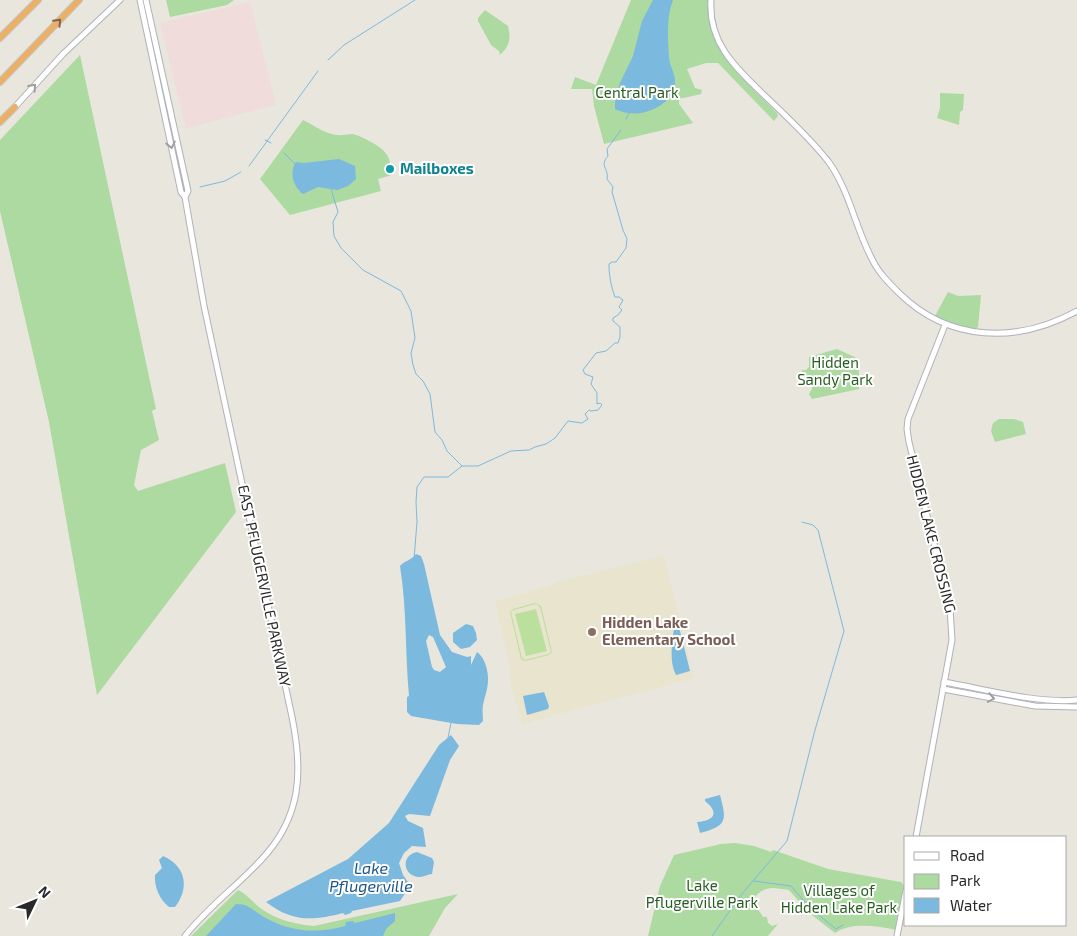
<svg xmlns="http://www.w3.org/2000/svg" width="1077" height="936" viewBox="0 0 1077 936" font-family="'Exo 2',sans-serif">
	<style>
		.education { fill: #e9e4ce }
		.medical { fill: #efdcdb }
		.green { fill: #acdaa0 }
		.pitch { fill: #bbe09d; fill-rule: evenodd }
		.water { fill: #7cb9df; fill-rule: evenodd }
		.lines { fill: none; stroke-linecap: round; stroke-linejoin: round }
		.stream { stroke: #7cb9df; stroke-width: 1 }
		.secondary-casing { stroke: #b0b1bb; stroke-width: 7 }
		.highway-casing { stroke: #c7c7c7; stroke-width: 8 }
		.secondary { stroke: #fff; stroke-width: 5 }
		.highway { stroke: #eab067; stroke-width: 6 }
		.oneway { stroke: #806645 }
		.oneway2 { stroke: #9f9f9f }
		.culture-dot { fill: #0f9aa8; stroke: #fff; stroke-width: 2 }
		.education-dot { fill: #8d6e63; stroke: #fff; stroke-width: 2 }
		.labels { text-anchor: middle; stroke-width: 4; stroke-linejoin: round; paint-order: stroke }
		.park-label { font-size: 15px; fill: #275d22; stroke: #fff }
		.culture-label { font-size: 15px; font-weight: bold; fill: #0d838f; stroke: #fff; text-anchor: start }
		.street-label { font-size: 15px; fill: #292929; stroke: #fff }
		.education-label { font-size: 15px; font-weight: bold; fill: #785e54; stroke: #fff; text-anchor: start }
		.water-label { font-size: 16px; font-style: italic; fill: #1e5789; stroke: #fff }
	</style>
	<rect width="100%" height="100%" fill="#e9e6dd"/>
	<path class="education" d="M664,556L694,678L522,724L511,685L509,664L495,601L553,585L557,582Z"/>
	<path class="medical" d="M250,2L276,105L186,128L160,23Z"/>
	<g class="green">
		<path d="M166,0H234L227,5L170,17Z"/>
		<path d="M631,0H709C706,52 744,79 777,113L778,116L774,121L718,63H706L687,69L695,88L702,90L701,94L679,99V104L693,123L604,144L594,106L592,89H571L575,77L596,85Z"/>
		<path d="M485,10L508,26C511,39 510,45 500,55L499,51L491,45L478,21V18Z"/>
		<path d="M80,55L156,409L152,411L159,440L141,450L134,485L138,491L225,463L236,512L97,695L49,422L0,211V140Z"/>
		<path d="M940,93L964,94L963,110L960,112L959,125L937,118L940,108Z"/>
		<path d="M303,120C312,124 322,132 332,134C338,136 345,135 351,134C358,134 378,145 383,150C392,159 388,164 394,170L392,175L378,179L381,191L290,215L260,179Z"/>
		<path d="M948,292L958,296L981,295L978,327L975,329L953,324L935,316Z"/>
		<path d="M837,349L859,359V389L812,399L809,394L812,389V385L809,381H803L802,370H806L809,367V357Z"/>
		<path d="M1014,419L1023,422L1026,434L995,442L991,431L993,423L999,419Z"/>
		<path d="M735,843L754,846L771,852L773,850L828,869L901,882L904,885L896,930C876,926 852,922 835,933L808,912L789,890C771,887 765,885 752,900L763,917H767L768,923L772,926L778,924L768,936H648L660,886L674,855L721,844Z"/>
		<path d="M238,890C245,893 253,902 259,907C276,920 294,924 314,926L458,894L445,908L429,936H191Z"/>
	</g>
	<g class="pitch">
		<path d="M535,603L541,606L552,652L549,655L525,661L521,659L510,612L513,609ZM536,604L540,607L551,652L549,654L525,660L522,658L511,612L513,610Z"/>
		<path d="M536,609L547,651L526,656L515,614Z"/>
	</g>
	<g class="water">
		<path d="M653,0H673C666,18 668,39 669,58C670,66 675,74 675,81C674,99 660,108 645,112C637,115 622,113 615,109V102L620,83L633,56L642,21Z"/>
		<path d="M339,159L355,166L356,179L348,186L337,190L318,187L303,194C293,186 289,173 296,162L304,163Z"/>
		<path d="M416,554L421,556L424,564L440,635L452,652L467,657L471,656V665L477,652C487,659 490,678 487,689C486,694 484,699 483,705C482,710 483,716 483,721L479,725L457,724L411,716L407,712V697L409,696C405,652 407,609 400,566C404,561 412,560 416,554ZM429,635L433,637L446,667L440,672L434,670L432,667L426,641Z"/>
		<path d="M466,624L473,626L476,633L477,640L470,647L461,649L453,642V633Z"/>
		<path d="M679,627L690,671L676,675C669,662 672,643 674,628Z"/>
		<path d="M544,692L549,706L548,709L527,715L523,696Z"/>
		<path d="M451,735L459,746L450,760L430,816L409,814L405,816L408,821L423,828L426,847L412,846L404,853L399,863L403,875L408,882V889L400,901L352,911L351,913L345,915L343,913C312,921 292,922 266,902L348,859L389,823L439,745Z"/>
		<path d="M720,795C727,821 727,826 700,833L697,822C714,821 720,813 705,801V799Z"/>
		<path d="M417,852L432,858L434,862L432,874C428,874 424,877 420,877C403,877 400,855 417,852Z"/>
		<path d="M163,856C186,866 190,888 175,907H169C160,900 154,887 155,875L162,868L159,860Z"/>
		<path d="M236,904C250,904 253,911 264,917C290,932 316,934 345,926L346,922L353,921L355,923L395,913V921L386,929L383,936H206Z"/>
	</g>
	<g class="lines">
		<g class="stream">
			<path d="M328,60L344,45L415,0"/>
			<path d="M626,119L629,113"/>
			<path d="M265,140L271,143"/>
			<path d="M284,153L295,164"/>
			<path d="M249,166L318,71"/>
			<path d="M200,187L225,181L241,172"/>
			<path d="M331,189L338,212L333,222L334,236L341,248L363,270L401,291L411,311L415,338L411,353L413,365L416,374L423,381L430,394L435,432L442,440L447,451L462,466"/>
			<path d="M414,559L417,522L416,502L417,487L424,477H448L462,466H478L511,451L529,450L535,447L546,444L555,438L568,421L582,423L588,419L585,414L589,410L591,411L598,410L602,405L600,403L597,404V393L591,384L593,377L585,374L583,370L596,353L606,351L615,343H618L620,337V327L613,321V318L618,315L622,310L619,307L623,300L619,297H615C611,286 609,276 609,264L612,262H616L626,248L627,239L623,230L612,192L613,187L607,179C609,168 599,166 608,156L607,149L621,130"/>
			<path d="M448,738L451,723"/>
			<path d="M754,881L791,886L811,909L836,929L843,925"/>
			<path d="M712,936L741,895L787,841L815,730L844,631L818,530L813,525L802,522"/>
		</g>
		<defs>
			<g id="secondary">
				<path d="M140,0L181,192L185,197L188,191L146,0"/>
				<path d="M711,0C708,43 736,68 764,95C786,116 809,137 828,161C850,191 855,228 873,261C879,273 889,283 899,293C949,342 1017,344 1077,311"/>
				<path d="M14,108L63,54L120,0"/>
				<path d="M944,682C984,689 1038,704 1077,700"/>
				<path d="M943,689L1035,706L1077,707"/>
				<path d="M916,837L952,640L950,609L909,442L907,429L908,419L945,325"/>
				<path d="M185,936C207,908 236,887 261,860C302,817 303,771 292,717L204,306L185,197"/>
				<path d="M897,936L906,890"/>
			</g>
			<g id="highway">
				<path d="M0,38L38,0"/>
				<path d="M0,82L79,0"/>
				<path d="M0,122L15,107"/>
			</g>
		</defs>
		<use href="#secondary" class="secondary-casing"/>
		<use href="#highway" class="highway-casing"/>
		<use href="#secondary" class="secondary"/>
		<use href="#highway" class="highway"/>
	</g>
	<defs><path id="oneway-chevron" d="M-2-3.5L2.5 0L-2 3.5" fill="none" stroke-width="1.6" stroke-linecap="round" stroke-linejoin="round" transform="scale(1.25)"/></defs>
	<use class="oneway" href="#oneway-chevron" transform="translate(58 22) rotate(-46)"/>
	<g class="oneway2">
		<use href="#oneway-chevron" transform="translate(33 87) rotate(-48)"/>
		<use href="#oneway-chevron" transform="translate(171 145) rotate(78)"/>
		<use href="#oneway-chevron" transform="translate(991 698) rotate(10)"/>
	</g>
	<circle class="culture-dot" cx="390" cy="169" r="5"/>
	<circle class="education-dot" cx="592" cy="632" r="5"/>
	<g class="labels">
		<g class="park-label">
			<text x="637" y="98">Central Park</text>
			<text x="835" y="368">Hidden<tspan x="835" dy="17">Sandy Park</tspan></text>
			<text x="702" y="891">Lake<tspan x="702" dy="17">Pflugerville Park</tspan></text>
			<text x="839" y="896">Villages of<tspan x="839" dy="17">Hidden Lake Park</tspan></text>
		</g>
		<g class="culture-label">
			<text x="400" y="174">Mailboxes</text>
		</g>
		<g class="street-label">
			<text transform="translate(931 534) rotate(76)" y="5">HIDDEN LAKE CROSSING</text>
			<text transform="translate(264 586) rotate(78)" y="5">EAST PFLUGERVILLE PARKWAY</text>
		</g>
		<g class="education-label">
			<text x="602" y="628">Hidden Lake<tspan x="602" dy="17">Elementary School</tspan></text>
		</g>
		<g class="water-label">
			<text x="371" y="874">Lake<tspan x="371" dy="18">Pflugerville</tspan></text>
		</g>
	</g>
	<rect x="904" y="836" width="162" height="90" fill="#ffffff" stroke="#a9a9a9"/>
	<rect x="914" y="852" width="25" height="8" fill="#ffffff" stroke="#a9a9a9"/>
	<text x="950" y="861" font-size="15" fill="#292929">Road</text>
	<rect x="914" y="874" width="25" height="15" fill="#acdaa0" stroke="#a9a9a9"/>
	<text x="950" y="886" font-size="15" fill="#292929">Park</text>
	<rect x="914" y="898" width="25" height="15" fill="#7cb9df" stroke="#a9a9a9"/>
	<text x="950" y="911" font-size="15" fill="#292929">Water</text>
	<g transform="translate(35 901) rotate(47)" stroke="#ffffff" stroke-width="4" paint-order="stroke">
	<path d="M0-4L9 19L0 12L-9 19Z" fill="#292929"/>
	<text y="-8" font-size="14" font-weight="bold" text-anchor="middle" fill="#292929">N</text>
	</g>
</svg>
